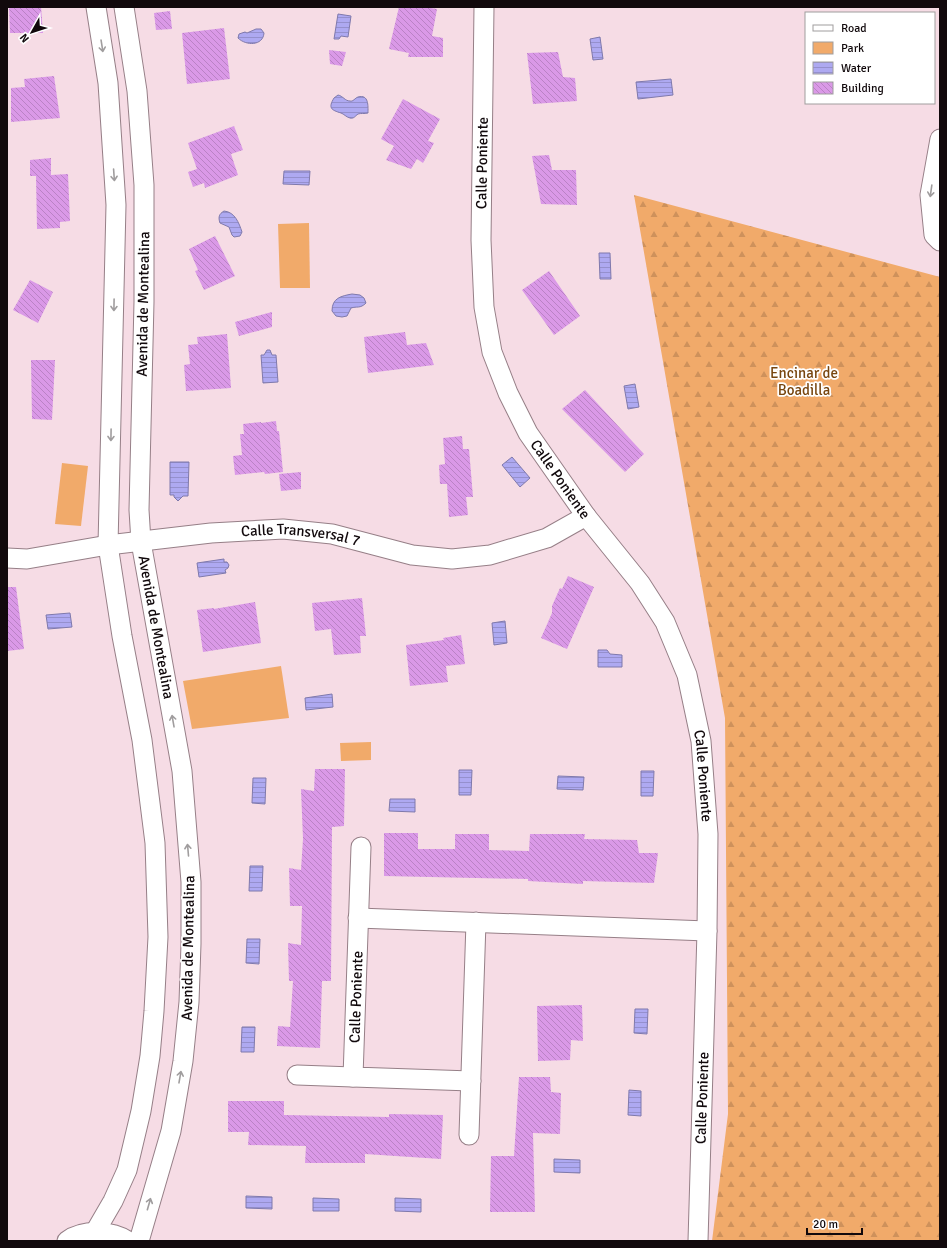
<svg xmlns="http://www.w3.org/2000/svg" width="947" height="1248" viewBox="0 0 947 1248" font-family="Signika,sans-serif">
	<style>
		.green { fill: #f1aa6a }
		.forest { fill: url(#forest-firs) }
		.water { fill: url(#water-rules); stroke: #7f79ac }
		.building { fill: url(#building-back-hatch) }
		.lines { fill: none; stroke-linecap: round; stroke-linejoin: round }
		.street-casing { stroke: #967f87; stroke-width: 21 }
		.street { stroke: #fff; stroke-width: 19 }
		.oneway { stroke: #a09d9e }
		.labels { text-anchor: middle; stroke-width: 3.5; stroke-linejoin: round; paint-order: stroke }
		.street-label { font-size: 15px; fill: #11090c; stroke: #fff }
		.park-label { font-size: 15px; fill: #78460f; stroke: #fff }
	</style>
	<defs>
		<pattern id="forest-firs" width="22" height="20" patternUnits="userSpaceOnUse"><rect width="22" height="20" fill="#f1aa6a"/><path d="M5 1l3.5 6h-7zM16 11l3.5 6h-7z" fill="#ce915b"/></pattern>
		<pattern id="water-rules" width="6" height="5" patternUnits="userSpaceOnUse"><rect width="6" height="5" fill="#aea9f1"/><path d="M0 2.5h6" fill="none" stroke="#9590cd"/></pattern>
		<pattern id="building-back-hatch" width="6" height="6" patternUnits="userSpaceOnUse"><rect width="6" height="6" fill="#da99e7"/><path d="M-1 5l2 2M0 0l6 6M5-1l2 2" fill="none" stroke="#ba82c5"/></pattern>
	</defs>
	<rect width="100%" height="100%" fill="#f6dce5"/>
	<g class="green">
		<path d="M309,223L310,288H280L278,224Z"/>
		<path d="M62,463L88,466L81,526L55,524Z"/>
		<path d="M281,666L289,718L192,729L183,681Z"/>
		<path d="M371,742V760L341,761L340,743Z"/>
	</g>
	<path class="forest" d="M634,195L940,277V1241H712L728,1114L725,718Z"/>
	<g class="water">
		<path d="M338,14L351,16L348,37L341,36L339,39H334Z"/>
		<path d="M256,29H261L264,33C263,46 246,46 238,38L239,34L245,32L247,33Z"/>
		<path d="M600,37L603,59L593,60L590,39Z"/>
		<path d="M671,79L673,95L638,99L636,82Z"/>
		<path d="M338,95C343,96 345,101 350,101C353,102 355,98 358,97C369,94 368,106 368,113C364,114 361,113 358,114C355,116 354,119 350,118C346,117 344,114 341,113C331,110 328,108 334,98Z"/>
		<path d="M284,171H310L309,185L283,184Z"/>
		<path d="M224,211C235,212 239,223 242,232L240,236L234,237L232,235L229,227L220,223C218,217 219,214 224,211Z"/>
		<path d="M599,253H610L611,279H600Z"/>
		<path d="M352,294L360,295L364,298L366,303C360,309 357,306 351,308L347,316L342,317L336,316L332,311C332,298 341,296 352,294Z"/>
		<path d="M267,350H270L272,355H276L278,382L263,383L261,355H264Z"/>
		<path d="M635,384L639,407L628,409L624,386Z"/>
		<path d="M512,457L530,478L520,487L502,465Z"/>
		<path d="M170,462H189L188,496H183L178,501L174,497V495H170Z"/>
		<path d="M224,559V562H227L229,565L228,568L225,570L226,573L199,577L197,563Z"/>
		<path d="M70,613L72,627L48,629L46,615Z"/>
		<path d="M505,621L507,643L494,645L492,623Z"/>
		<path d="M598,650H607L610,654L622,655V667H598Z"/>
		<path d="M332,694L333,707L306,710L305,698Z"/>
		<path d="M459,770H472L471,795H459Z"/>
		<path d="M641,771H654L653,796H641Z"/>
		<path d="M558,776L584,777L583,790L557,789Z"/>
		<path d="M253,778H266L265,804L252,803Z"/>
		<path d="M390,799H415V812L389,811Z"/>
		<path d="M250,866H263L262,891H249Z"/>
		<path d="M247,939H260L259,964L246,963Z"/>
		<path d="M635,1009H648L647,1034L634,1033Z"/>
		<path d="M242,1027H255L254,1052H241Z"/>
		<path d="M629,1090L641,1091V1116L628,1115Z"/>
		<path d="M554,1159L580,1160V1173L554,1172Z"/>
		<path d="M246,1196L272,1197V1209L246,1208Z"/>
		<path d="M313,1198L339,1199V1211H313Z"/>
		<path d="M395,1198L421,1199V1212L395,1211Z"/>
	</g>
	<g class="building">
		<path d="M9,7H41L43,33H10Z"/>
		<path d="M399,7H425L437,9L432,36L443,38V57H408L409,53L389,49Z"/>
		<path d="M170,11L172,29L156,30L154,13Z"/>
		<path d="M224,28L230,79L187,84L182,33Z"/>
		<path d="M329,50L346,52L342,66L330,64Z"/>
		<path d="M558,52L563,77L575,78L577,101L533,104L527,53Z"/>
		<path d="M54,76L60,118L11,122V88L25,87L24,79Z"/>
		<path d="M403,99L440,119L428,141L434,143L423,163L417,159L411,169L386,160L394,146L381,139Z"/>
		<path d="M234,126L243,150L231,154L238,175L205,188L204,183L193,187L188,172L197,169L188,143Z"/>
		<path d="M549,155L552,170H576L577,205L541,204L532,156Z"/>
		<path d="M51,158V175L68,174L70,221L60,222V228L37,229L36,176H30V160Z"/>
		<path d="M215,236L235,276L204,290L195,271L198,270L189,249Z"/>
		<path d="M549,271L580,316L554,335L522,290Z"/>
		<path d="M30,280L53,292L38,323L13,310Z"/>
		<path d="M272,312V327L239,336L235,322Z"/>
		<path d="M405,332L407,345L426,343L434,365L368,373L364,337Z"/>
		<path d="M227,334L231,388L186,391L184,365L190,364L188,345L198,344L197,337Z"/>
		<path d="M31,360H55L52,420L32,419Z"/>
		<path d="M585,390L644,454L625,472L562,409Z"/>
		<path d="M276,421L277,431H279L283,472L265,474L264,472L235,475L233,456L242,455L240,434H244L243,424L261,422V423Z"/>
		<path d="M462,436L463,449H469L473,497H466L468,515L449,517L447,484H440L439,465L445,464L443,438Z"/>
		<path d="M301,472V489L281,491L279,474Z"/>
		<path d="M568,576L594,587L567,649L541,638L552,613V606L560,588L562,589Z"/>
		<path d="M7,587H16L24,649L7,651Z"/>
		<path d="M362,598L366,636H360L361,653L334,655L331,629L315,631L312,603Z"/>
		<path d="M255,602L261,643L203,652L197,610L214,608V609Z"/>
		<path d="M461,635L465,664L446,666L448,682L410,686L406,645L444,640L443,638Z"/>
		<path d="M315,769H345L344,826L332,827L331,981H322L320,1048L277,1046L278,1026L290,1027L293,981H289L288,943L301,945L302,906H290L289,868L301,870L303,839L301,789L314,791Z"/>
		<path d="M384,833H418V849H455V834H489V850L529,851L530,834H585L584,839L637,840L639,853H658L654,883L583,881V884L528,881V879L384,876Z"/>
		<path d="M582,1005L583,1041L571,1040L570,1060L538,1061L537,1006Z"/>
		<path d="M519,1077H550L551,1092L561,1093L560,1134L533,1133L535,1212H490L491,1156H514Z"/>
		<path d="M228,1101H284V1115L389,1117V1114L443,1115L441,1159L365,1154V1163H305L306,1146L248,1145L249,1132H228Z"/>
	</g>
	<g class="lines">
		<defs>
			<g id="street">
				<path id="s1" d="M124,7L137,91L144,185V302L139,510L141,542L182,771L191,882V944L189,1002L183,1061L171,1131L139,1241"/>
				<path id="s2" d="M484,7L481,240L484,307L492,352L508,393L528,433L586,516L640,583L665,622L687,675L701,741L708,834L707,931L698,1241"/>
				<path d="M940,139L930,195L934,235L940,241"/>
				<path id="s3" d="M7,558L27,559L108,545L211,533L283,529L332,534L412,555L452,559L490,555L547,538L586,516"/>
				<path d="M361,847L353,1077L471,1081"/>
				<path d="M358,918L707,931"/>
				<path d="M297,1075L353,1077"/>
				<path d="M469,1135L476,922"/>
				<path d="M95,1232L113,1201L127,1170L141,1111L150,1056L154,1011L158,937L155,843L142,740L122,636L108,545L116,205L108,83L96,7"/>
				<path d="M67,1241C83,1229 112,1230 128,1241"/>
			</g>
		</defs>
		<use href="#street" class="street-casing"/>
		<use href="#street" class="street"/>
	</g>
	<defs><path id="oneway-shaft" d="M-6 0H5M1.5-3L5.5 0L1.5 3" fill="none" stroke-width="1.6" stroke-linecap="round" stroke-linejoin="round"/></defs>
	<g class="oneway">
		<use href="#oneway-shaft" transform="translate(102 46) rotate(81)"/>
		<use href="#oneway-shaft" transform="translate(114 175) rotate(86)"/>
		<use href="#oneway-shaft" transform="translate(931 191) rotate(98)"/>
		<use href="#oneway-shaft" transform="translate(114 305) rotate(91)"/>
		<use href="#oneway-shaft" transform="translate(111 435) rotate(91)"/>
		<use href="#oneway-shaft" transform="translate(173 721) rotate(-100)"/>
		<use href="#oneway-shaft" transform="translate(188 850) rotate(-95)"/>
		<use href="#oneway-shaft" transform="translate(180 1077) rotate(-80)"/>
		<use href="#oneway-shaft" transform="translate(149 1204) rotate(-74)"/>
	</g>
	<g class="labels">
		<g class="street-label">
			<text transform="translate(482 163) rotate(-89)" y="5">Calle Poniente</text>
			<text transform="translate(143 304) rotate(-89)" y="5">Avenida de Montealina</text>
			<text dy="5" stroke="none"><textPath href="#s2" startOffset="491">Calle Poniente</textPath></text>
			<text dy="5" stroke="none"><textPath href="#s3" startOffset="296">Calle Transversal 7</textPath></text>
			<text dy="5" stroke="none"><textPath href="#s1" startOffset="623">Avenida de Montealina</textPath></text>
			<text dy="5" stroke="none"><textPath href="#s2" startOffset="828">Calle Poniente</textPath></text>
			<text transform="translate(188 948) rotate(-89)" y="5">Avenida de Montealina</text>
			<text transform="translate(356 997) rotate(-88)" y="5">Calle Poniente</text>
			<text transform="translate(702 1098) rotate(-88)" y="5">Calle Poniente</text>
		</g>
		<g class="park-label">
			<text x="804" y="378">Encinar de<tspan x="804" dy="17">Boadilla</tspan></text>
		</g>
	</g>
	<rect width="947" height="1248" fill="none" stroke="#11090c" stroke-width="16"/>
	<rect x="805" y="12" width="130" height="92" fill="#ffffff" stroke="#a09d9e"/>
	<rect x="813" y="25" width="20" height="6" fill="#ffffff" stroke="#a09d9e"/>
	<text x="841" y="32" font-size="12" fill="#11090c">Road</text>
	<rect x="813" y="42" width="20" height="12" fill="#f1aa6a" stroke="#a09d9e"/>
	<text x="841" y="52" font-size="12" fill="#11090c">Park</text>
	<rect x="813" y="62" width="20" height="12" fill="url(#water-rules)" stroke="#a09d9e"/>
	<text x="841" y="72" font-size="12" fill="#11090c">Water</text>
	<rect x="813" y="82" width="20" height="12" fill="url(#building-back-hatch)" stroke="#a09d9e"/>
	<text x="841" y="92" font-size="12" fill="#11090c">Building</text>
	<g transform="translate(32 32) rotate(231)" stroke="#ffffff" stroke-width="3" paint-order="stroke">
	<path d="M0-3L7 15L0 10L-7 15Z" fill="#11090c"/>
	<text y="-6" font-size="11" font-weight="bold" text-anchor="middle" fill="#11090c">N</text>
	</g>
	<path d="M807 1228v6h55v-6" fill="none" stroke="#11090c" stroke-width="2"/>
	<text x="813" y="1228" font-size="12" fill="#11090c" stroke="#ffffff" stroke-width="3" paint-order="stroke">20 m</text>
</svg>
